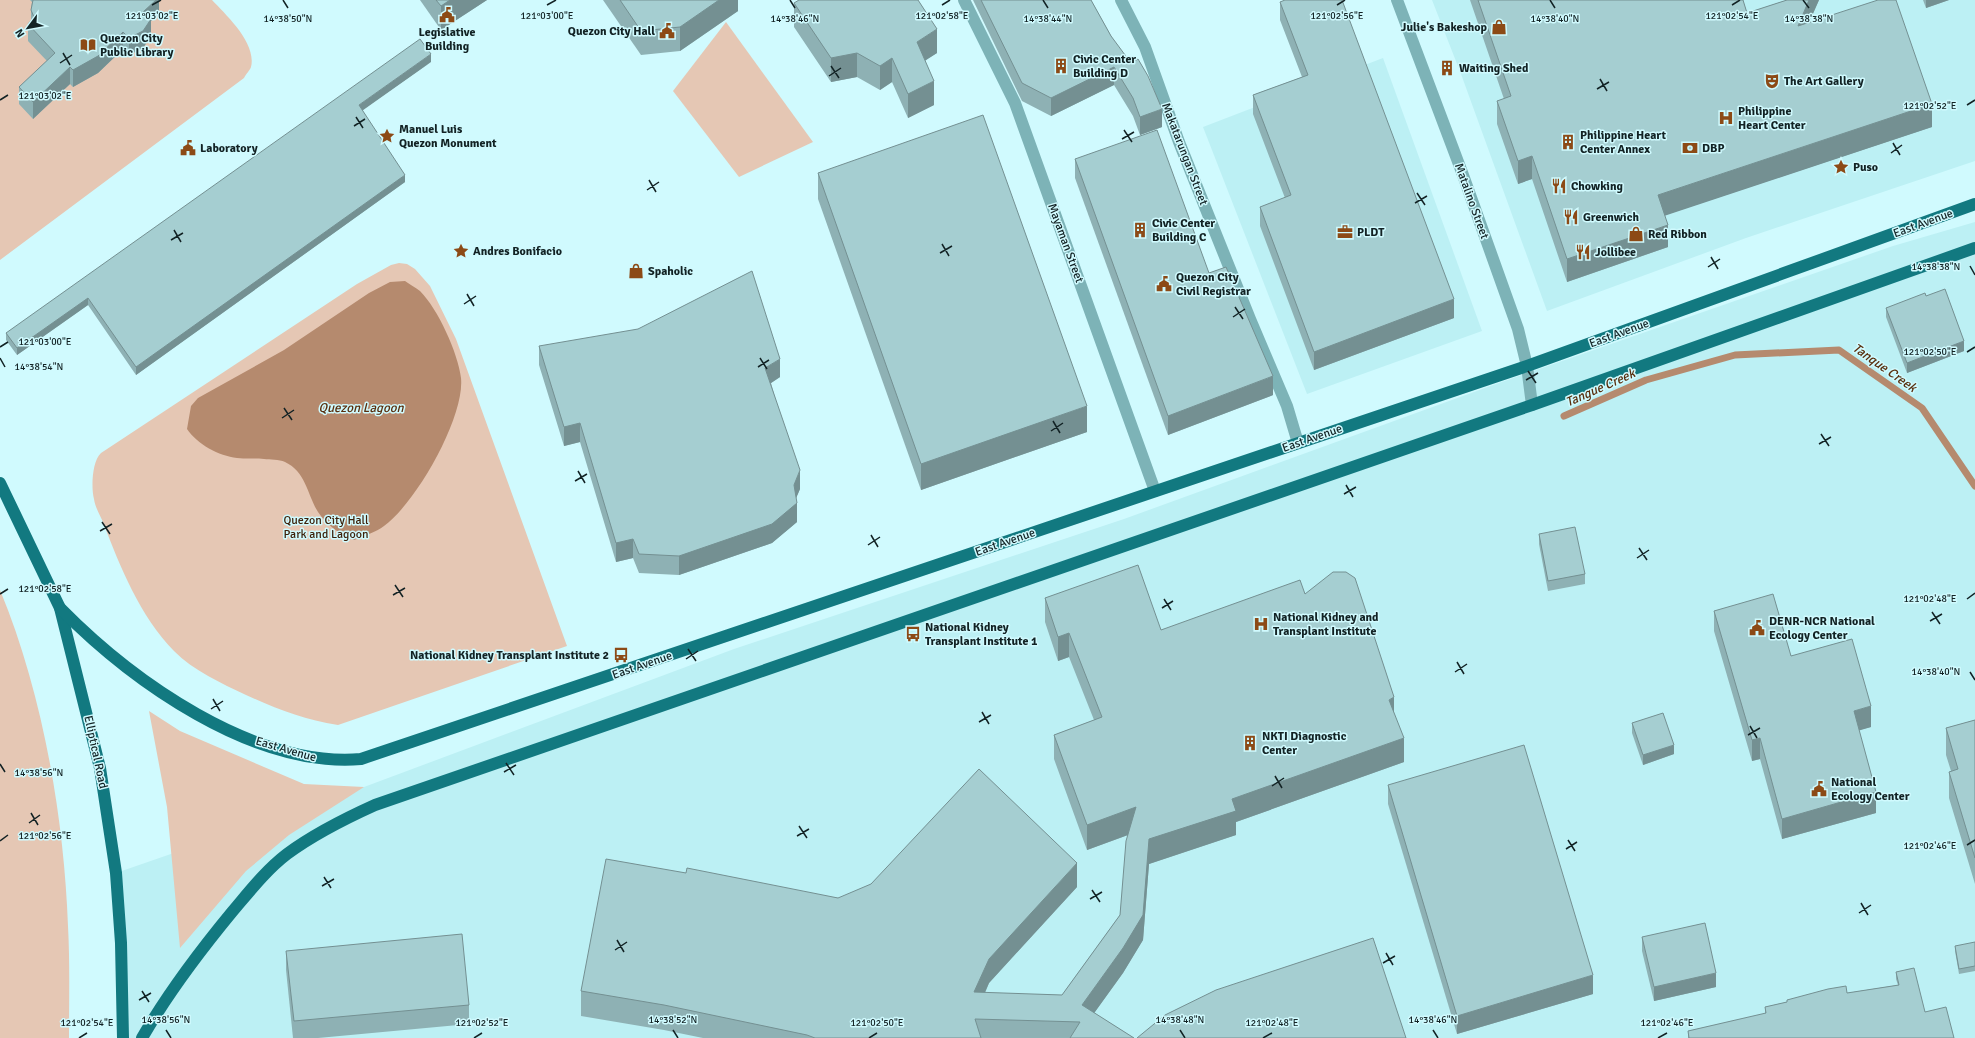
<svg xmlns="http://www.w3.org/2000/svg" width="1975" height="1038" viewBox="0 0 1975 1038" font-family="Signika,sans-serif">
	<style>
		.built { fill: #bcf0f4 }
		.green { fill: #e5c7b4 }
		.water { fill: #b58a6e }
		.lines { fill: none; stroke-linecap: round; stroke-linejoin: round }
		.stream { stroke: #b58a6e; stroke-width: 7 }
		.minor { stroke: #7db3b7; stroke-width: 12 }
		.tertiary { stroke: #7db3b7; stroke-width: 12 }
		.primary { stroke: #127980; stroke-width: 12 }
		.wall { fill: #8eb1b4 }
		.shaded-wall { fill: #749092 }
		.building { fill: #a5ced1; stroke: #749092 }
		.ticks { fill: none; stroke: #122224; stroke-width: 1.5 }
		.labels { text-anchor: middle; stroke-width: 3; stroke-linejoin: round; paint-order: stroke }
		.poi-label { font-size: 12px; font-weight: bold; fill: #122224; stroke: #d0fafe; text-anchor: start }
		.street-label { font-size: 12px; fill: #122224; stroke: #d0fafe }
		.park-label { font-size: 12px; fill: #3e2009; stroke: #d0fafe }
		.water-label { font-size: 13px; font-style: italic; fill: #582d0c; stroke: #d0fafe }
		.ticks-label { font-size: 10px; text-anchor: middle; fill: #122224; stroke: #d0fafe; stroke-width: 3; stroke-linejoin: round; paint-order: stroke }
	</style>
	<rect width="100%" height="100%" fill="#d0fafe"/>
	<g class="built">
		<path d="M1432,0H1975V161L1746,238L1547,311L1461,74Z"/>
		<path d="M1383,58L1482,331L1307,394L1203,127Z"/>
		<path d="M1975,222V1038H123L116,873L364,787L734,649L1124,519L1496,384L1893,246Z"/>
	</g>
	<g class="green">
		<path d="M0,0H212C226,15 257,43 251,67C250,70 246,74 244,78L0,260Z"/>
		<path d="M726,22L813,142L739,177L673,91Z"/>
		<path d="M399,263L407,264L415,269L430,286L456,339L567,646L338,725C304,720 277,709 246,695C221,683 194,671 174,651C140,616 120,567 103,522C100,515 95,507 94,499C91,488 92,461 101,453L357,284L391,265Z"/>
		<path d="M0,590C42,691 64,816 68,926C70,963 69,1001 69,1038H0Z"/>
		<path d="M149,711L180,731L304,784L364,787L289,835L246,871L180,948L167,807Z"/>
	</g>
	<path class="water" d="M405,281C409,284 415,287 420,291C438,309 458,353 461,378C465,417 416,503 384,526C376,532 364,536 354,540C339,534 327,525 318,512C307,494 306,472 285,462C279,459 270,460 264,459C255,458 245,459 237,458C219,456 197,444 187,429L191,406L198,398L284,350L369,293L390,282Z"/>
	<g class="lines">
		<path class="stream" d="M1564,416L1646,380L1735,355L1839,350L1922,408L1975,486"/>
		<g class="minor">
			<path d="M964,0L1015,103L1155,491"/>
			<path d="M1121,0L1145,47L1179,142L1250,319L1287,406L1298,443"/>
		</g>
		<path class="tertiary" d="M1397,0L1463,175L1518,329L1527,366L1532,405"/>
		<g class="primary">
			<path d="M0,483L60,608L100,768L116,873L121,943L123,1038"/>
			<path d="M60,608C132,681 253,768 361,759L1527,366L1975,204"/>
			<path d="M142,1038C168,993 199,952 232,912C249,892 266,870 287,854C314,834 344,819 375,805L1532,405L1975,248"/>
		</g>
	</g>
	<g class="wall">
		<path d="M30,0H159V13L151,21V36L143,48L129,55L123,49L98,73L73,87L70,84L33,119L19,104V87L47,61L28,41V24L31,21V10L32,2Z"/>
		<path d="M420,0H487L441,30Z"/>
		<path d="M603,0H738V11L680,51L641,55Z"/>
		<path d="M973,0H1091L1162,127L1140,135L1133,116L1114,85L1051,116L1022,101Z"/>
		<path d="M1470,0H1743L1747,13L1787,0H1819L1809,22L1932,127L1665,215L1668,247L1567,282L1532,179L1518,184L1497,124V101L1504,99Z"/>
		<path d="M1923,0H1949L1926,8Z"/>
		<path d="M1280,2L1454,318L1314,370L1260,226V207L1285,198L1253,114V95L1302,77L1280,20Z"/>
		<path d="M794,3L937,53L925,60L934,105L908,118L892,82L880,90L857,77L831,82L794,27Z"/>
		<path d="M431,62L362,110L405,182L136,375L88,305L17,355L6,340V333Z"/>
		<path d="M1075,159L1209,273L1273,395L1168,435L1075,178Z"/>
		<path d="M818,173L1087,432L921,490L818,199Z"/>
		<path d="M1926,296L1964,351L1907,373L1886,317V308Z"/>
		<path d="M539,346L780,377L771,383L800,489L796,498L797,522L772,543L679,575L639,573L633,558L616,562L580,442L564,446L539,365Z"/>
		<path d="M1539,534L1585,574V584L1548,591L1539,544Z"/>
		<path d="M1305,594L1394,714L1404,762L1236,822V835L1149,864L1143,940L1123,973L1094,1013L1134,1038H703L664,1030L581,1016V991L686,873L838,898L1077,887L989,983L985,993L1062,995L1120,915L1128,835L1087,850L1054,759V735L1094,720L1069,657L1058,661L1045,622V598L1161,630Z"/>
		<path d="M1714,611L1791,656L1871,727L1859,730L1876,813L1782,839L1760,759L1752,761L1714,631Z"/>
		<path d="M1975,720V884L1949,798V772L1951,771L1946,755V728Z"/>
		<path d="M1632,723L1674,754L1643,765L1632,733Z"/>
		<path d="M1388,785L1593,994L1457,1034L1388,804Z"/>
		<path d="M1642,937L1716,987L1654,1001L1642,951Z"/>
		<path d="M1975,944V971L1959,974L1955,951V946Z"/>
		<path d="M286,951L469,1005V1024L318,1038H293L286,970Z"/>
		<path d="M1896,972L1925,1012L1954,1038H1688V1031L1765,1014V1007L1787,1002V1000L1847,993L1898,985L1896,979Z"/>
	</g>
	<g class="shaded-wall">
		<path d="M156,0H159V13L151,21V36L143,48L129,55V38L143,12Z"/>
		<path d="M450,0H487L441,30V6Z"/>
		<path d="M719,0H738V11L680,51V27Z"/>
		<path d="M1809,0H1819L1798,48V26Z"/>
		<path d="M1926,0H1949L1926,8Z"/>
		<path d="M937,29V53L917,66V42Z"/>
		<path d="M123,32V49L98,73L73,87V70Z"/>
		<path d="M857,53V77L831,82V58Z"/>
		<path d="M431,54V62L359,113V105Z"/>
		<path d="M892,58V82L880,90V66Z"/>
		<path d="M70,67V84L33,119V102Z"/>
		<path d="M1114,67V85L1051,116V98Z"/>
		<path d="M934,81V105L908,118V94Z"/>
		<path d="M1932,104V127L1658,218V195Z"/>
		<path d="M1162,109V127L1140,135V117Z"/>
		<path d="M1532,156V179L1518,184V161Z"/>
		<path d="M405,175V182L136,375V367Z"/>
		<path d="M1668,225V247L1567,282V259Z"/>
		<path d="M88,298V305L17,355V348Z"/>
		<path d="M1454,299V318L1314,370V352Z"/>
		<path d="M1964,341V351L1907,373V363Z"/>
		<path d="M780,359V377L765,387V368Z"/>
		<path d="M1273,376V395L1168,435V416Z"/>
		<path d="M1087,406V432L921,490V464Z"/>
		<path d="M580,423V442L564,446V427Z"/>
		<path d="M800,470V489L794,503V485Z"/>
		<path d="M797,503V522L772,543L679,575V556Z"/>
		<path d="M633,539V558L616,562V543Z"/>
		<path d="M1069,633V657L1058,661V637Z"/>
		<path d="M1394,697V722L1389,700Z"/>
		<path d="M1871,706V727L1854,732V711Z"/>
		<path d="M1404,738V762L1236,822V835L1149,864L1143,940L1123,973L1082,1030V1005L1123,948L1149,839L1232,799Z"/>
		<path d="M1760,738V759L1752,761V740Z"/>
		<path d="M1674,745V754L1643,765V755Z"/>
		<path d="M1876,792V813L1782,839V819Z"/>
		<path d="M1136,807V832L1087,850V825Z"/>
		<path d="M1077,863V887L989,983L974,1017V992L989,959Z"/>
		<path d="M1716,973V987L1654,1001V987Z"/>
		<path d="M1593,975V994L1457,1034V1016Z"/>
	</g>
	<g class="building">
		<path d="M33,0H156L143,12L151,19L143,31L129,38L123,32L98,56L73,70L70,67L33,102L19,87L55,53L28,24L34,17L31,10Z"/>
		<path d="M436,0H450L441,6Z"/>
		<path d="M620,0H719L680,27L641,31Z"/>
		<path d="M799,0H918L937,29L917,42L934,81L908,94L892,58L880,66L857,53L831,58L794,3Z"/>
		<path d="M981,0H1091L1111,36L1131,63L1138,59L1148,76L1162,109L1140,117L1133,98L1114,67L1051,98L1022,83Z"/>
		<path d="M1285,0H1342L1454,299L1314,352L1260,207L1291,195L1253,95L1308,75L1280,2Z"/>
		<path d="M1478,0H1743L1747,13L1787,0H1809L1798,26L1878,0H1896L1932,104L1658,195L1668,225L1567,259L1532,156L1518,161L1497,101L1511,96Z"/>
		<path d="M420,39L431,54L359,105L405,175L136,367L88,298L17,348L6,333Z"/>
		<path d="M983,115L1087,406L921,464L818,173Z"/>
		<path d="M1157,130L1209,273L1226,267L1273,376L1168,416L1075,159Z"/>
		<path d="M752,271L780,359L765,368L800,470L794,485L797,503L772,524L679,556L639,554L633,539L616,543L580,423L564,427L539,346L638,329Z"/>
		<path d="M1945,289L1964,341L1907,363L1886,308L1925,293L1926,296Z"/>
		<path d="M1575,527L1585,574L1548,581L1539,534Z"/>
		<path d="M1138,565L1161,630L1300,580L1305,594L1333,572H1346L1355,578L1394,697L1389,700L1404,738L1232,799L1236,811L1149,839L1143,915L1123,948L1082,1005L1134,1038H1070L1080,1022L975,1019L981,1038H815L807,1035L664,1005L581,991L606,859L686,873L687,868L838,898L871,884L979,769L1077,863L989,959L974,992L1062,995L1120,915L1126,841L1136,807L1087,825L1054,735L1102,717L1069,633L1058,637L1045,598Z"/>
		<path d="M1773,594L1791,656L1852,639L1871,706L1854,711L1876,792L1782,819L1760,738L1752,740L1714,611Z"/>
		<path d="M1663,713L1674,745L1643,755L1632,723Z"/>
		<path d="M1975,720V858L1949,772L1958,769L1946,728Z"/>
		<path d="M1524,745L1593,975L1457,1016L1388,785Z"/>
		<path d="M1705,923L1716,973L1654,987L1642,937Z"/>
		<path d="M462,934L469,1005L294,1021L286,951Z"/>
		<path d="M1373,938L1406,1038H1137L1165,1015L1216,990Z"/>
		<path d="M1975,942V966L1959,969L1955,946Z"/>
		<path d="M1914,968L1925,1012L1946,1007L1954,1038H1689L1688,1031L1766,1013L1765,1007L1787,1002V1000L1828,989L1846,986L1847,993L1899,985L1896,972Z"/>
	</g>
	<path class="ticks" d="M283,0L288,8M790,0L795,8M1043,0L1048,8M1550,0L1555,8M1803,0L1809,8M152,5L161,0M547,5L556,0M942,5L950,0M1337,5L1345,0M1732,5L1740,0M63,53L70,65M60,63L72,55M831,66L839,78M829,76L841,68M1600,79L1607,91M1597,89L1609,82M0,100L8,95M1967,105L1975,100M356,117L363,128M354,126L365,119M1124,130L1132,142M1122,139L1134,132M1893,143L1900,155M1891,153L1902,145M649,180L656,192M647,190L659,182M1417,193L1425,205M1415,203L1427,196M174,230L181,242M171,240L183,233M942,244L949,256M940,253L952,246M1711,257L1718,269M1970,266L1975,275M1708,267L1720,259M467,294L474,306M464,304L476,296M1235,307L1243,319M1233,317L1245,309M0,347L8,342M1967,352L1975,347M0,358L5,367M760,358L767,369M758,367L769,360M1528,371L1536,383M1526,380L1538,373M284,408L292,420M282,418L294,410M1053,421L1060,433M1051,431L1063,423M1821,434L1829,446M1819,444L1831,437M578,471L585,483M575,481L587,474M1346,485L1353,497M1344,494L1356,487M102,522L110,534M100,531L112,524M871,535L878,547M868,545L880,537M1639,548L1647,560M1637,558L1649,550M395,585L403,597M0,594L8,589M393,595L405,588M1164,599L1171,610M1967,599L1975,593M1162,608L1173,601M1932,612L1940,624M1930,621L1942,614M688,649L696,661M686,659L698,651M1457,662L1464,674M1455,672L1467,664M1970,672L1975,680M213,699L220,711M211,709L223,701M982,712L989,724M979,722L991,715M1750,726L1757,738M1748,735L1760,728M506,763L514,775M0,764L5,772M504,772L516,765M1275,776L1282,788M1272,786L1284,778M31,813L38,825M29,823L40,815M799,826L807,838M797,836L809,829M1568,840L1575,851M0,841L8,835M1967,845L1975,840M1566,849L1577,842M324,877L331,888M322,886L334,879M1092,890L1100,902M1090,899L1102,892M1861,903L1868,915M1859,913L1871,905M617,940L624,952M615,950L627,942M1386,953L1393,965M1383,963L1395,956M142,991L149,1002M139,1000L151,993M166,1030L171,1038M673,1030L678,1038M1180,1030L1185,1038M1433,1030L1438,1038M79,1038L87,1033M474,1038L482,1033M869,1038L877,1033M1263,1038L1272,1033M1658,1038L1667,1033"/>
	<defs>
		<symbol id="civic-bare" viewBox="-9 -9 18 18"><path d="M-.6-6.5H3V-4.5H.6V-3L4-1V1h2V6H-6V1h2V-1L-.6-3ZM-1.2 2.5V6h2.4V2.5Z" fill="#8c4a16" stroke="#d0fafe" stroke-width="2.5" paint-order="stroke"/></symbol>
		<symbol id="shop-bare" viewBox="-9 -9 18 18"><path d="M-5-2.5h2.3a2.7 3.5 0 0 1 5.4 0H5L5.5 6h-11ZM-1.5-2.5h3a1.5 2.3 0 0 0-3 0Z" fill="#8c4a16" stroke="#d0fafe" stroke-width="2.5" paint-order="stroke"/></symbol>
		<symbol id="library-bare" viewBox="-9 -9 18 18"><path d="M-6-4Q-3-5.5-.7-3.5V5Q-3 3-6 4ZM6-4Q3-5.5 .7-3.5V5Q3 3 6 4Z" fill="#8c4a16" stroke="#d0fafe" stroke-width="2.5" paint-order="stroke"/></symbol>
		<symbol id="building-bare" viewBox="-9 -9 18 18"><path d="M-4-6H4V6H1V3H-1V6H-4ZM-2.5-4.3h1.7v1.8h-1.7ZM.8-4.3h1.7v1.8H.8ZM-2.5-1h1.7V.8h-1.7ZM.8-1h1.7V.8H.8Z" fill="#8c4a16" stroke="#d0fafe" stroke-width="2.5" paint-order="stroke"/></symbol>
		<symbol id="theatre-bare" viewBox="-9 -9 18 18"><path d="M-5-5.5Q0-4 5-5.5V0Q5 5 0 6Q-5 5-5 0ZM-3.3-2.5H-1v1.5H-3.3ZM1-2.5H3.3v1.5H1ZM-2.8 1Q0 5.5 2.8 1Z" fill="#8c4a16" stroke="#d0fafe" stroke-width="2.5" paint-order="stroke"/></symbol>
		<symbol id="hospital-bare" viewBox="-9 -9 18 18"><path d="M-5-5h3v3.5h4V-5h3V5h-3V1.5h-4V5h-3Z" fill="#8c4a16" stroke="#d0fafe" stroke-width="2.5" paint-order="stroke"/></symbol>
		<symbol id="sight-bare" viewBox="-9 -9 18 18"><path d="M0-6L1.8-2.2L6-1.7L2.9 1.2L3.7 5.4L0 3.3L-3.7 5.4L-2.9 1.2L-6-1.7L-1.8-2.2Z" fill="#8c4a16" stroke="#d0fafe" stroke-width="2.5" paint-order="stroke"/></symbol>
		<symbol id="bank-bare" viewBox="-9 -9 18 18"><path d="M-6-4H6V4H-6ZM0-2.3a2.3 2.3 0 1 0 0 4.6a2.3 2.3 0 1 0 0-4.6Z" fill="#8c4a16" stroke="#d0fafe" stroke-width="2.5" paint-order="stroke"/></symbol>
		<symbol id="restaurant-bare" viewBox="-9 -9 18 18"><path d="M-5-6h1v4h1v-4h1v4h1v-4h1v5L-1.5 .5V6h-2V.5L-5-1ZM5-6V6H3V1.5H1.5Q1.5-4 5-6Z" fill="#8c4a16" stroke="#d0fafe" stroke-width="2.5" paint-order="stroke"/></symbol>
		<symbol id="office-bare" viewBox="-9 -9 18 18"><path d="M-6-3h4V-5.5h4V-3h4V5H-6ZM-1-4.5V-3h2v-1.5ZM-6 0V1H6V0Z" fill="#8c4a16" stroke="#d0fafe" stroke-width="2.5" paint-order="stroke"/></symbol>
		<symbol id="bus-bare" viewBox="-9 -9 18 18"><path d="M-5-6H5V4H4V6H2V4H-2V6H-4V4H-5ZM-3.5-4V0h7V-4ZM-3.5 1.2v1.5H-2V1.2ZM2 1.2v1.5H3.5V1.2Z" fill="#8c4a16" stroke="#d0fafe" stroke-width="2.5" paint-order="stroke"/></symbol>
	</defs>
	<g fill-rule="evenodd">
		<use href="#civic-bare" x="436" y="4" width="22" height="22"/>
		<use href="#shop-bare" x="1488" y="16" width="22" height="22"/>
		<use href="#civic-bare" x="656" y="20" width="22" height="22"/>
		<use href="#library-bare" x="77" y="34" width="22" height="22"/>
		<use href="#building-bare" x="1050" y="55" width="22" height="22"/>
		<use href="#building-bare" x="1436" y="57" width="22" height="22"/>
		<use href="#theatre-bare" x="1761" y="70" width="22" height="22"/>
		<use href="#hospital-bare" x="1715" y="107" width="22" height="22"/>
		<use href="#sight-bare" x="376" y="125" width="22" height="22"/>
		<use href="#building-bare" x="1557" y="131" width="22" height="22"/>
		<use href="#civic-bare" x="177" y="137" width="22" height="22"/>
		<use href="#bank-bare" x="1679" y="137" width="22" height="22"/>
		<use href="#sight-bare" x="1830" y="156" width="22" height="22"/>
		<use href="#restaurant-bare" x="1548" y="175" width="22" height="22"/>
		<use href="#restaurant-bare" x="1560" y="206" width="22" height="22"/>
		<use href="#building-bare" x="1129" y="219" width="22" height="22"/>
		<use href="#office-bare" x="1334" y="221" width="22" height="22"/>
		<use href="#shop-bare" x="1625" y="223" width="22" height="22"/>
		<use href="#sight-bare" x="450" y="240" width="22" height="22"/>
		<use href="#restaurant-bare" x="1572" y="241" width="22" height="22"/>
		<use href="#shop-bare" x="625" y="260" width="22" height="22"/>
		<use href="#civic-bare" x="1153" y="273" width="22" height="22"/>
		<use href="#hospital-bare" x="1250" y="613" width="22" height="22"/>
		<use href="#civic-bare" x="1746" y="617" width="22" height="22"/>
		<use href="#bus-bare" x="902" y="623" width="22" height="22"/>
		<use href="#bus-bare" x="610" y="644" width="22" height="22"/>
		<use href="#building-bare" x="1239" y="732" width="22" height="22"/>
		<use href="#civic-bare" x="1808" y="778" width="22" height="22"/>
	</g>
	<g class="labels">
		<g class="poi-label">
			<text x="1487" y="31" text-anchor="end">Julie's Bakeshop</text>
			<text x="655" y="35" text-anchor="end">Quezon City Hall</text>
			<text x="447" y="36" text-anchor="middle">Legislative<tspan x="447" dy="14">Building</tspan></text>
			<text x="100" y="42">Quezon City<tspan x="100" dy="14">Public Library</tspan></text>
			<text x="1073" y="63">Civic Center<tspan x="1073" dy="14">Building D</tspan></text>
			<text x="1459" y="72">Waiting Shed</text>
			<text x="1784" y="85">The Art Gallery</text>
			<text x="1738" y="115">Philippine<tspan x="1738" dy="14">Heart Center</tspan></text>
			<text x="399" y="133">Manuel Luis<tspan x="399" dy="14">Quezon Monument</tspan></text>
			<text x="1580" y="139">Philippine Heart<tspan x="1580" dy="14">Center Annex</tspan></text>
			<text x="200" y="152">Laboratory</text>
			<text x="1702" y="152">DBP</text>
			<text x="1853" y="171">Puso</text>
			<text x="1571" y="190">Chowking</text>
			<text x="1583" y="221">Greenwich</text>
			<text x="1152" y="227">Civic Center<tspan x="1152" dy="14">Building C</tspan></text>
			<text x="1357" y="236">PLDT</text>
			<text x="1648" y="238">Red Ribbon</text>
			<text x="473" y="255">Andres Bonifacio</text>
			<text x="1595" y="256">Jollibee</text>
			<text x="648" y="275">Spaholic</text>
			<text x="1176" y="281">Quezon City<tspan x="1176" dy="14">Civil Registrar</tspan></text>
			<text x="1273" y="621">National Kidney and<tspan x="1273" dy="14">Transplant Institute</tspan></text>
			<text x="1769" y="625">DENR-NCR National<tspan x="1769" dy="14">Ecology Center</tspan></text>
			<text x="925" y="631">National Kidney<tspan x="925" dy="14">Transplant Institute 1</tspan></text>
			<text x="609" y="659" text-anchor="end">National Kidney Transplant Institute 2</text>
			<text x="1262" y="740">NKTI Diagnostic<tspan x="1262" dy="14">Center</tspan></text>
			<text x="1831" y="786">National<tspan x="1831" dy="14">Ecology Center</tspan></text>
		</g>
		<g class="street-label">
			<text transform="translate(1185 154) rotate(69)" y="4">Makatarungan Street</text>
			<text transform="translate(1472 201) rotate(70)" y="4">Matalino Street</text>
			<text transform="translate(1923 223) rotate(-20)" y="4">East Avenue</text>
			<text transform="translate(1066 243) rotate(70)" y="4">Mayaman Street</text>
			<text transform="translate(1619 333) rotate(-20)" y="4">East Avenue</text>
			<text transform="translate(1312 438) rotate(-19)" y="4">East Avenue</text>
			<text transform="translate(1005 542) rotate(-19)" y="4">East Avenue</text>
			<text transform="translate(642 665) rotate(-19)" y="4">East Avenue</text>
			<text transform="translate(286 749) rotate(16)" y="4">East Avenue</text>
			<text transform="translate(96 752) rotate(78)" y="4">Elliptical Road</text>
		</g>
		<g class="park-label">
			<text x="326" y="524">Quezon City Hall<tspan x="326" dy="14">Park and Lagoon</tspan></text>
		</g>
		<g class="water-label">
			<text transform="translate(1885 367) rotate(35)" y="5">Tanque Creek</text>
			<text transform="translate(1600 387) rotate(-24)" y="5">Tangue Creek</text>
			<text x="361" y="412">Quezon Lagoon</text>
		</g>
	</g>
	<g class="ticks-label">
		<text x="152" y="19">121°03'02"E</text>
		<text x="547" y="19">121°03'00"E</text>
		<text x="1337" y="19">121°02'56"E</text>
		<text x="1732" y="19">121°02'54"E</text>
		<text x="942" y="19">121°02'58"E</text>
		<text x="1809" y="22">14°38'38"N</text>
		<text x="288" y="22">14°38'50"N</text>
		<text x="795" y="22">14°38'46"N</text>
		<text x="1048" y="22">14°38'44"N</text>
		<text x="1555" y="22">14°38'40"N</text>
		<text x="45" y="99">121°03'02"E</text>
		<text x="1930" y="109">121°02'52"E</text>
		<text x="1936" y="270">14°38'38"N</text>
		<text x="45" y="345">121°03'00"E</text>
		<text x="1930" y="355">121°02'50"E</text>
		<text x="39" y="370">14°38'54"N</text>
		<text x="45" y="592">121°02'58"E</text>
		<text x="1930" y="602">121°02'48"E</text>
		<text x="1936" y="675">14°38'40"N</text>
		<text x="39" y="776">14°38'56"N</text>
		<text x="45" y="839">121°02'56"E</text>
		<text x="1930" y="849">121°02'46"E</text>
		<text x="166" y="1023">14°38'56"N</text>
		<text x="673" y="1023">14°38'52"N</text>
		<text x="1180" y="1023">14°38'48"N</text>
		<text x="1433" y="1023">14°38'46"N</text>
		<text x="87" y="1026">121°02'54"E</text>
		<text x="482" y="1026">121°02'52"E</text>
		<text x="877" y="1026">121°02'50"E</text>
		<text x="1272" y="1026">121°02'48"E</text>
		<text x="1667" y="1026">121°02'46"E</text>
	</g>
	<g transform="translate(28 28) rotate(238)" stroke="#d0fafe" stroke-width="3" paint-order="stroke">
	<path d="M0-3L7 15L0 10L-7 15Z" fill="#122224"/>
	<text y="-6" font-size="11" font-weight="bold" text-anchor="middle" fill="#122224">N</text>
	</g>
</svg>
